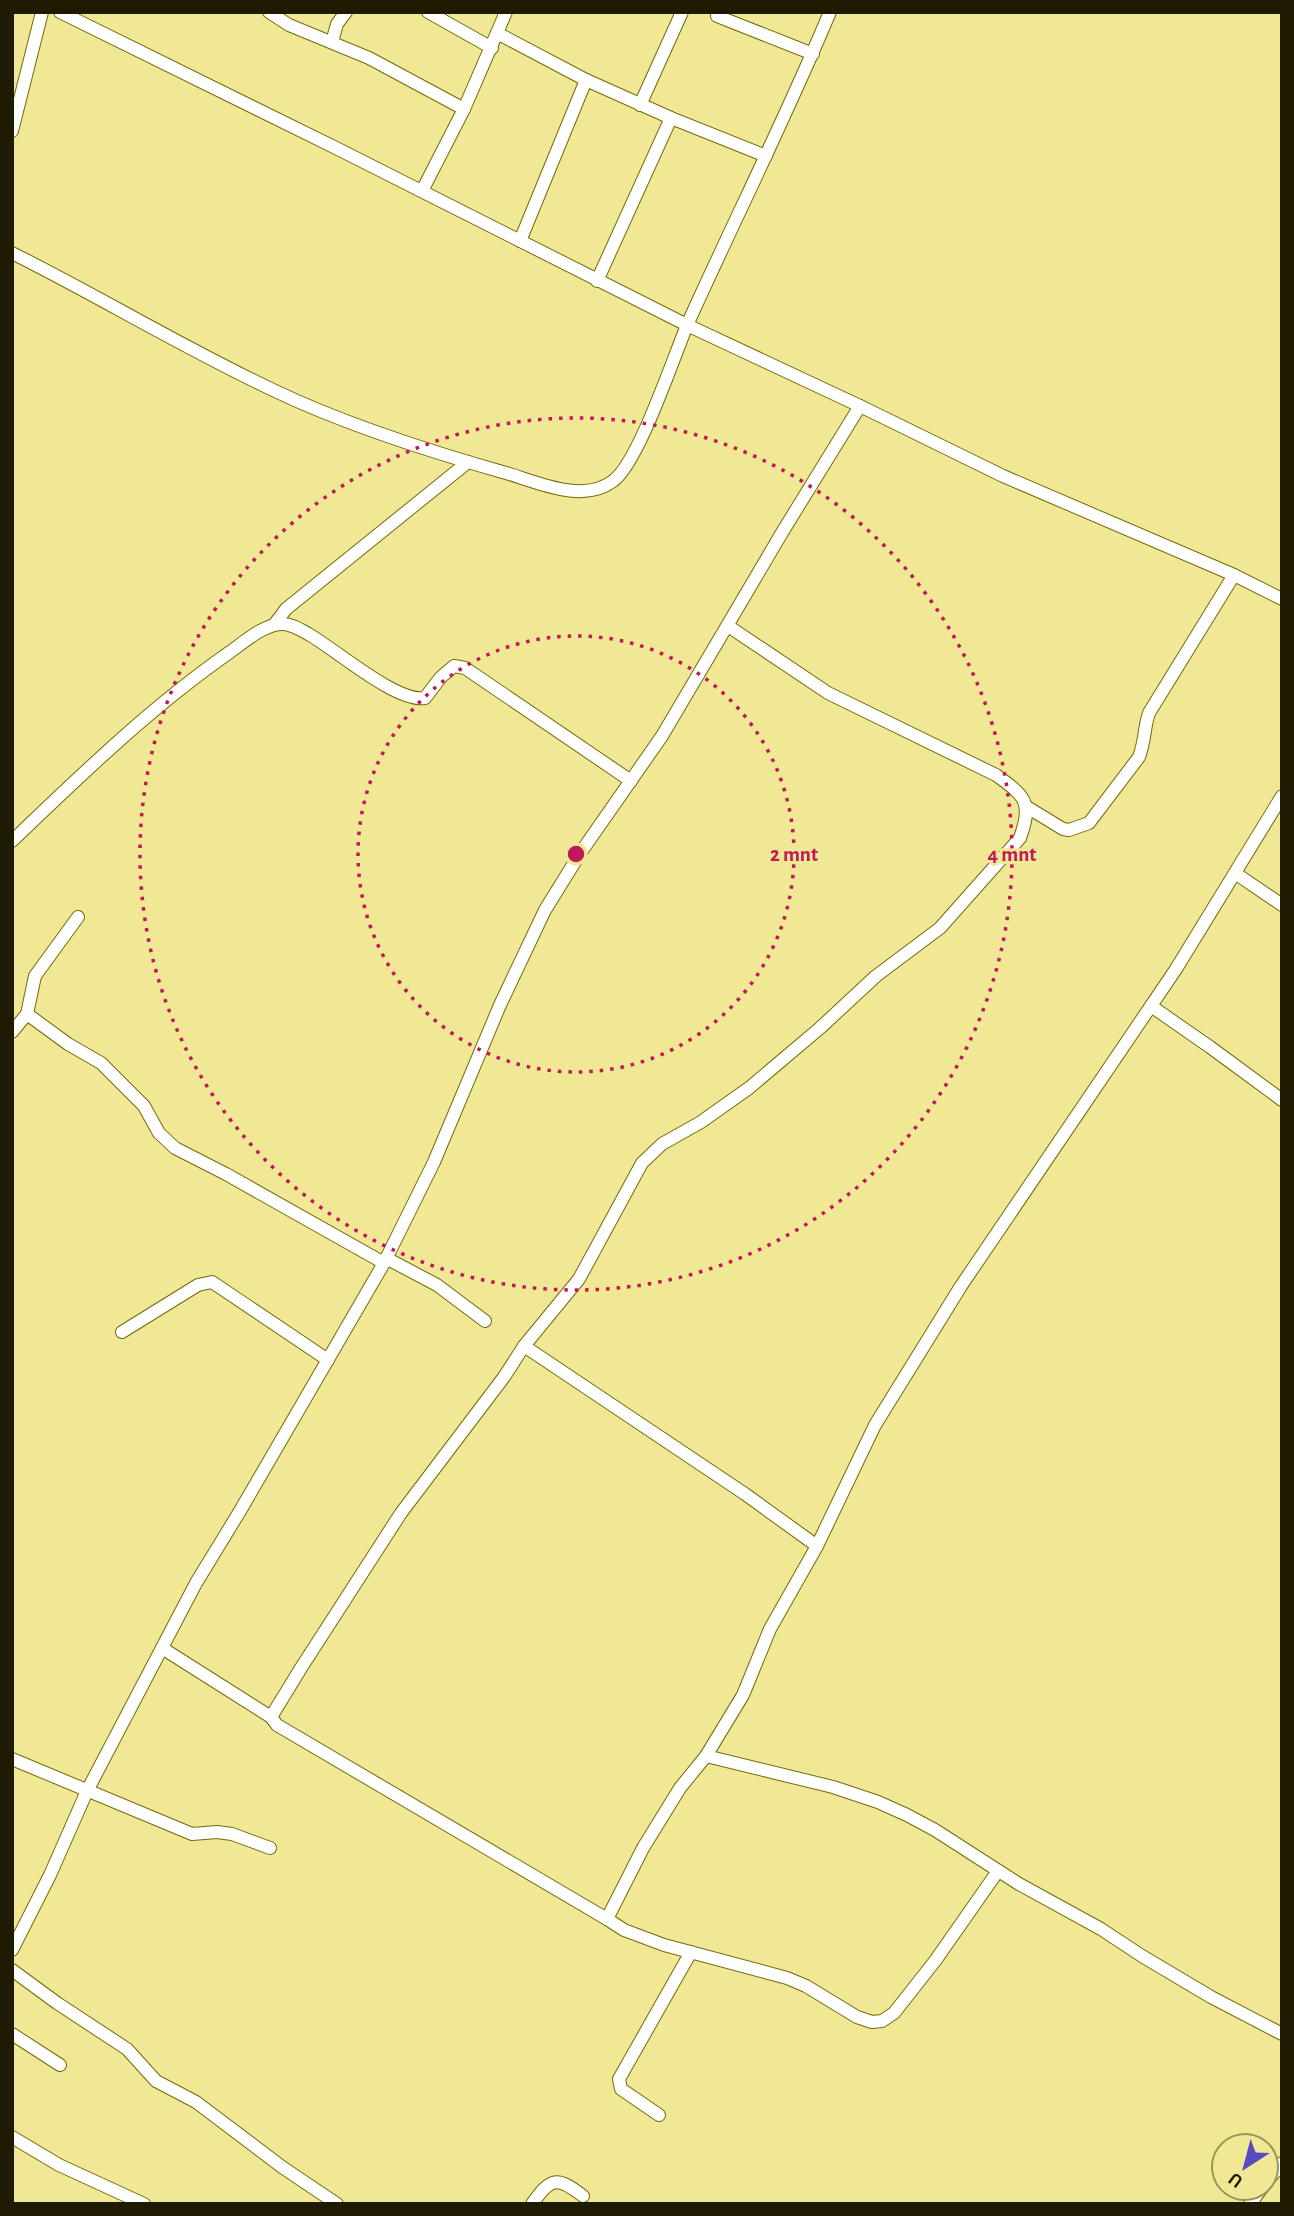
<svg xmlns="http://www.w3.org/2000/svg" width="1294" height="2216" viewBox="0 0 1294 2216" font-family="'Alegreya Sans',sans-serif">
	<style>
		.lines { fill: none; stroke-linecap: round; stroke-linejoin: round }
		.minor-casing { stroke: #736a09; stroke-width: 14 }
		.minor { stroke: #fff; stroke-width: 12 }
		.ring { fill: none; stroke: #c2185b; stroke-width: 3.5; stroke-dasharray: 3.5 7 }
		.centre { fill: #c2185b; stroke: #f0e894; stroke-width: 3.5 }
		.ring-label { font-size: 21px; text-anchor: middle; font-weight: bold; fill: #c2185b; stroke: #f0e894; stroke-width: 6; stroke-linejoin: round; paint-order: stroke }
	</style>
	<rect width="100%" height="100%" fill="#f0e894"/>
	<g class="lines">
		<defs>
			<g id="minor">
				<path d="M60,12L338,149L687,325L860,406L1003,476L1234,575L1282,599"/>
				<path d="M269,12L289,25L369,58L464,109"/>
				<path d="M428,12L492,48"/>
				<path d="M717,16L813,54"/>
				<path d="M497,33L586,80L671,118L766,156"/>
				<path d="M332,42L337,24L346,12"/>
				<path d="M640,105L682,12"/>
				<path d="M12,131L42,12"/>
				<path d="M422,191L464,109L506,12"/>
				<path d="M520,241L586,80"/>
				<path d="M12,253C100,297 184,348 273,390C346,425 428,451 506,473C537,482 583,504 613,481C639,462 673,358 688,323C735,219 786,117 830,12"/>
				<path d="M597,281L671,118"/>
				<path d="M274,625L286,609L468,462"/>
				<path d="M728,626L828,693L996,775C1025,796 1033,802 1020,838L940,928L876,976L820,1028L749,1088L701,1122L662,1144L642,1163L579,1279L524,1346L504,1377L401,1513L301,1668L271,1717L277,1725L607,1919L643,1848L680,1788L706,1756L833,1787L878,1802L907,1815L935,1830L1019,1884L1101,1929L1142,1956L1211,1997L1282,2034"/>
				<path d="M1027,807L1063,829L1069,830L1089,823L1139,757C1145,742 1144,727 1149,713L1234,575"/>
				<path d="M12,841C82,774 151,707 230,652C244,642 263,625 281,624C291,623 301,630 310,635C336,650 397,703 425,698L441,677L454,666L465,668L631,781"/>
				<path d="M1235,873L1282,905"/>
				<path d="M1151,1006L1210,1047L1282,1100"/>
				<path d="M27,1014L68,1044L101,1063L144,1106L159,1133L175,1148L226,1174L384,1263"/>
				<path d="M12,1032L27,1014L35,976L78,917"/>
				<path d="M386,1258L437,1285L485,1321"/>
				<path d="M122,1332L198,1285L212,1282L328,1360"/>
				<path d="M524,1346L745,1494L817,1546"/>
				<path d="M162,1648L271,1717"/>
				<path d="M706,1756L743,1695L770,1629L817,1546L875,1425L961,1286L1176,969L1282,796"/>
				<path d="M12,1759L192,1834L217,1832L232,1834L270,1848"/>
				<path d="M607,1919L624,1930L664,1945L787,1978L806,1986L857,2017L872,2022L882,2021L894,2013L935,1961L998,1871"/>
				<path d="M12,1950L50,1875L87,1791L196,1583L240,1511L384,1263L434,1162L500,1005L545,910L581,852L662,736L783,531L860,406"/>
				<path d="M12,1970L57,2003L127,2049L156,2081L196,2102L282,2167L337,2204"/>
				<path d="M12,2034L60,2065"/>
				<path d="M659,2115L621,2089L619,2079L691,1952"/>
				<path d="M12,2137L59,2165L144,2204"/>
				<path d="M1266,2183L1282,2163"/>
				<path d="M532,2204C551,2177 557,2176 583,2196"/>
				<path d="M1250,2204L1262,2188"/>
			</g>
		</defs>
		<use href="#minor" class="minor-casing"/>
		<use href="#minor" class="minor"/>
	</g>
	<g class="ring">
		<circle cx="576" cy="854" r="218"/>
		<circle cx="576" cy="854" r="436"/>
	</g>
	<circle cx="576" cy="854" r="10" class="centre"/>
	<g class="ring-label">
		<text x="794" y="861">2 mnt</text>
		<text x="1012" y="861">4 mnt</text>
	</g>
	<rect width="1294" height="2216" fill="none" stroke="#1e1b02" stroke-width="28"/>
	<g transform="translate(1245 2167) rotate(216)"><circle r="33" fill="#f0e894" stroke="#9c965a" stroke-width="2"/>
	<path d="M0-5L12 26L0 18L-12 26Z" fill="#5a4ac2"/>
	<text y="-10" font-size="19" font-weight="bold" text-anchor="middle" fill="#1e1b02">U</text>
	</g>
</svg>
